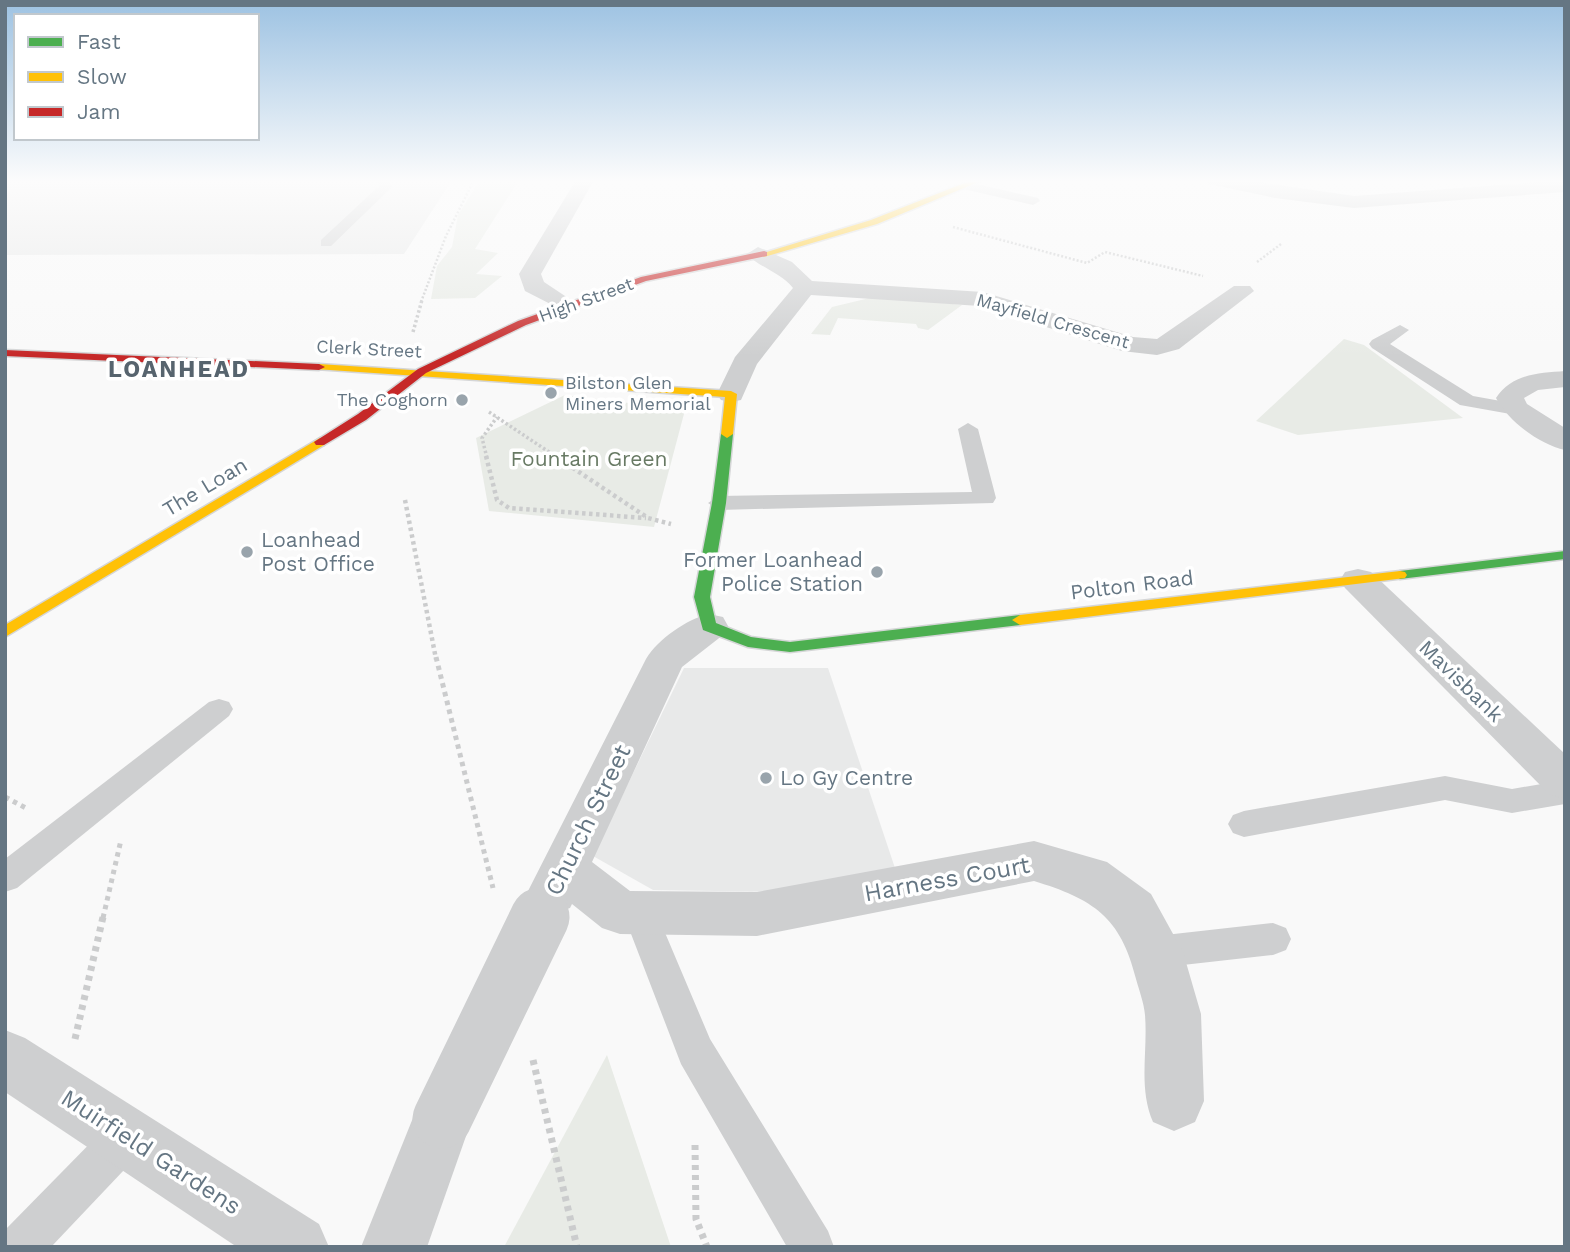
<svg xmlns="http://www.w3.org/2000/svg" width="1570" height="1252" viewBox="0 0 1570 1252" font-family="'Work Sans',sans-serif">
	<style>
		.built { fill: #e8e9e9 }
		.green { fill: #e8ebe6 }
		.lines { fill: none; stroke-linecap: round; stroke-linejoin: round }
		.fast-casing { stroke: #d5d6d7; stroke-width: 3 }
		.slow-casing { stroke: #d5d6d7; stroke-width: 3 }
		.jam-casing { stroke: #d5d6d7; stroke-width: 3 }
		.path-far4 { stroke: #cbcccd; stroke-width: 2.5; stroke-dasharray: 2 2; stroke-linecap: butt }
		.path-far3 { stroke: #cbcccd; stroke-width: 3.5; stroke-dasharray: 2.5 2.5; stroke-linecap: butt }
		.path-far2 { stroke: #cbcccd; stroke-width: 4.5; stroke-dasharray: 3.5 3.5; stroke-linecap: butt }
		.path-far1 { stroke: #cbcccd; stroke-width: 5; stroke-dasharray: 4.5 4.5; stroke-linecap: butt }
		.path { stroke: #cbcccd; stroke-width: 7; stroke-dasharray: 5 5; stroke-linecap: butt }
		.lane { fill: #cecfd0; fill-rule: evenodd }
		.street { fill: #cecfd0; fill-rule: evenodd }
		.fast { fill: #4caf50; fill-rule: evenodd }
		.slow { fill: #ffc107; fill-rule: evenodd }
		.jam { fill: #c62828; fill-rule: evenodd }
		.street-bridge-far1 { stroke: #cecfd0; stroke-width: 46 }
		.street-bridge { stroke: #cecfd0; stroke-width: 59 }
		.poi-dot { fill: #99a4ac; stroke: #fff; stroke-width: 2.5 }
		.labels { text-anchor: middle; stroke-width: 7; stroke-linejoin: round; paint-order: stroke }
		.far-street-label { font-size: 18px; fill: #657683; stroke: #fff }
		.far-poi-label { font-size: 18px; fill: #657683; stroke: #fff; text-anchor: start }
		.park-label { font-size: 21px; fill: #687a64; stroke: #fff }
		.street-label { font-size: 21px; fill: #657683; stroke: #fff }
		.poi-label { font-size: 21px; fill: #657683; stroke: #fff; text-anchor: start }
		.far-district-label { font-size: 23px; font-weight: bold; letter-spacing: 2px; fill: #57646e; stroke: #fff }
		.near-street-label { font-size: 24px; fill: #657683; stroke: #fff }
	</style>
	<rect width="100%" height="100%" fill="#f9f9f9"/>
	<g class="built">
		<path d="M5,180H452L404,254L5,255V197L10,190L5,189Z"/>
		<path d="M684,668H828L897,874L776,892L653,890L593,856Z"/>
	</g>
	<g class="green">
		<path d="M480,180H519L475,249L498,253L476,274L502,276L475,298L431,299L437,266L452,247L458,215Z"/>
		<path d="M878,296L962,305L928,330L918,328L916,324L838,318L830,335L811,334L832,307Z"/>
		<path d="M1344,339L1364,345L1463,418L1298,435L1256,421Z"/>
		<path d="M565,395L685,410L654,527L489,511L476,438Z"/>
		<path d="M607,1055L671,1247H504Z"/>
	</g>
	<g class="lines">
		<defs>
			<g id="fast">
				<path d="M727,430L733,434L726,503L710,597L716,623L751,637L790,642L1020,615L1028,620L1020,625L790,652L748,647L703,630L694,597L712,503L721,434Z"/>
				<path d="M1565,551V559L1400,579L1393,575L1400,571Z"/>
			</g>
			<g id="slow">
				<path d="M972,180H983L877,224L764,257L760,254L871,220Z"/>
				<path d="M319,364L731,391L737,394L733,434L727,438L721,434L725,397L315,369L313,367Z"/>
				<path d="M320,438L326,442L324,445L5,637V625Z"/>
				<path d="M1400,571L1405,572L1407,575L1405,578L1020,625L1012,620L1020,615Z"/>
			</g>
			<g id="jam">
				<path d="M764,251L767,252V256L646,281L526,325L426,373L366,420L324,445H316L314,442L358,414L418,369L518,321L641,277Z"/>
				<path d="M5,350L319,364L325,367L319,370L5,356Z"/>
			</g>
		</defs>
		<use href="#fast" class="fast-casing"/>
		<use href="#slow" class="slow-casing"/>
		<use href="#jam" class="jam-casing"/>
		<g class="path-far4">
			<path d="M953,227L1087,263L1105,252L1203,276"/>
			<path d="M1257,262L1281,244"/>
			<path d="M421,302L446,236L474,180"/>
		</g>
		<g class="path-far3">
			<path d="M413,332L422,300"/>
			<path d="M489,412L558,458"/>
			<path d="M487,458L482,438L497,417"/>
		</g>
		<g class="path-far2">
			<path d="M486,456L497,500L509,508L646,518"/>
			<path d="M555,456L648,518L671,524"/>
			<path d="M405,500L436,659"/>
		</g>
		<g class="path-far1">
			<path d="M436,657L493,888"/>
			<path d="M5,797L26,808"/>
			<path d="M103,918L121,840"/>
		</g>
		<g class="path">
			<path d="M75,1039L103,917"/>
			<path d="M533,1060L577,1247"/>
			<path d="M695,1145L696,1219L707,1247"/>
		</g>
		<g class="lane">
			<path d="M377,180H389L392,187L331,246H321V240L379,186Z"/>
			<path d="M968,182L1038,198L1040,201L1033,205L963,189L962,186Z"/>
			<path d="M1400,325L1409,330L1390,344L1473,396L1523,405L1526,409L1523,413L1516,415L1460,405L1372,348L1369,344L1372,340Z"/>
			<path d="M968,423L978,429L996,498L993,503L719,510L708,503L719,496L972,492L958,429Z"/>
			<path d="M219,699L229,702L233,709L229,716L17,888L5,892V859L209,702Z"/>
			<path d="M1445,776L1512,789L1565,780V804L1512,813L1445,800L1244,837L1233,833L1228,824L1233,815L1244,811Z"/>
			<path d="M640,898L652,902L710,1039L828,1231L834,1247H787L681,1064L623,913L628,902Z"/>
			<path d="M1273,923L1286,928L1291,939L1286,950L1273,955L1156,968L1143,963L1138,952L1143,941L1156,936Z"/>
			<path d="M127,1115L142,1121L148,1136L142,1151L51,1247H5V1230L112,1121Z"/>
		</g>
		<g class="street">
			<path d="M576,180H594L541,274L544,282L580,306L577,311L568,313L525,291L519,274Z"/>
			<path d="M1207,180H1245L1354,196L1565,180V192L1354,208L1275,198L1209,184Z"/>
			<path d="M758,247L792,262L812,281L983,292L1133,337L1157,339L1234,286H1250L1254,291L1179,349L1157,355L1122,351L980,306L811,295L757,364L741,400L731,402L721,400L717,394L735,357L793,288C780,272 755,265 747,254Z"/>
			<path d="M1565,371V387L1538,390L1524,398L1527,404L1565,428V450C1539,444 1508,421 1496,398C1512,374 1538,373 1565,371Z"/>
			<path d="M1358,569L1371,572L1565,754V799L1549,794L1345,588L1340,580L1345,572Z"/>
			<path d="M709,614L723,617L728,626L723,635L682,667L592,862L630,891L757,892L1034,841L1107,862L1151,894L1183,952L1201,1014L1204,1101L1195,1122L1174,1131L1153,1122C1138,1087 1148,1052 1145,1015C1144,1003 1139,990 1136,979C1121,917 1093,899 1034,881L757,936L620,934L602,928L572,904L570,908L552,914L534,908L527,893L646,659C658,639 687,619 709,614Z"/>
			<path d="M5,1030L25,1038L319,1224L329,1247H237L5,1092Z"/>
			<path d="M442,1089L463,1098L472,1119L427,1247H361L421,1098Z"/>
		</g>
		<use href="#fast" class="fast"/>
		<use href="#slow" class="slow"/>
		<use href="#jam" class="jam"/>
		<path class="street-bridge-far1" d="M539,918L545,907"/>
		<path class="street-bridge" d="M442,1119L540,917"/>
	</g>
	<linearGradient id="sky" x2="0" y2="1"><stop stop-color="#9dc2e2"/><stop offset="0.51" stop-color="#fcfcfc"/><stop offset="1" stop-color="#fcfcfc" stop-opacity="0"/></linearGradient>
	<rect width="1570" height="356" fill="url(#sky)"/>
	<g class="poi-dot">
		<circle cx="551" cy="393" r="7"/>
		<circle cx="462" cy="400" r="7"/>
		<circle cx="247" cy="552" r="7"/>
		<circle cx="877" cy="572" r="7"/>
		<circle cx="766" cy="778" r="7"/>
	</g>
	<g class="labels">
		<g class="far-street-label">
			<text transform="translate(586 300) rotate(-20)" y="6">High Street</text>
			<text transform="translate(1053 321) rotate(16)" y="6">Mayfield Crescent</text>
			<text transform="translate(369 349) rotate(3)" y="6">Clerk Street</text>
		</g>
		<g class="far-poi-label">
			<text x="565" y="389">Bilston Glen<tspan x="565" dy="21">Miners Memorial</tspan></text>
			<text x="448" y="406" text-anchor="end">The Coghorn</text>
		</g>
		<g class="park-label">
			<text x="589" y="466">Fountain Green</text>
		</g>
		<g class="street-label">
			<text transform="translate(205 487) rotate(-31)" y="7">The Loan</text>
			<text transform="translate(1132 585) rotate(-7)" y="7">Polton Road</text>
			<text transform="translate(1461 681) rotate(44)" y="7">Mavisbank</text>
		</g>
		<g class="poi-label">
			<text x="261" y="547">Loanhead<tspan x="261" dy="24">Post Office</tspan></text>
			<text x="863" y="567" text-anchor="end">Former Loanhead<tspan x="863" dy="24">Police Station</tspan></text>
			<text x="780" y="785">Lo Gy Centre</text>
		</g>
		<g class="far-district-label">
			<text x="179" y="377">LOANHEAD</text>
		</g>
		<g class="near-street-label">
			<text transform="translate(588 820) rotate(-64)" y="8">Church Street</text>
			<text transform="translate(947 879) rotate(-10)" y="8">Harness Court</text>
			<text transform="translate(151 1152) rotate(33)" y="8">Muirfield Gardens</text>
		</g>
	</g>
	<rect width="1570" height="1252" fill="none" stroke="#657683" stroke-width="14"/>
	<rect x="14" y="14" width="245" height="126" fill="#ffffff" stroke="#c1c8cd" stroke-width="2"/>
	<rect x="28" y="37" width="35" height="10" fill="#4caf50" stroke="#c1c8cd" stroke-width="2"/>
	<text x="77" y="49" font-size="21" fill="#657683">Fast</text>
	<rect x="28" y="72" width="35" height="10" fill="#ffc107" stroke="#c1c8cd" stroke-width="2"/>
	<text x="77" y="84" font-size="21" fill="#657683">Slow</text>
	<rect x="28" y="107" width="35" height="10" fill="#c62828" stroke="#c1c8cd" stroke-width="2"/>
	<text x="77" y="119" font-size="21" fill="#657683">Jam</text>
</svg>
